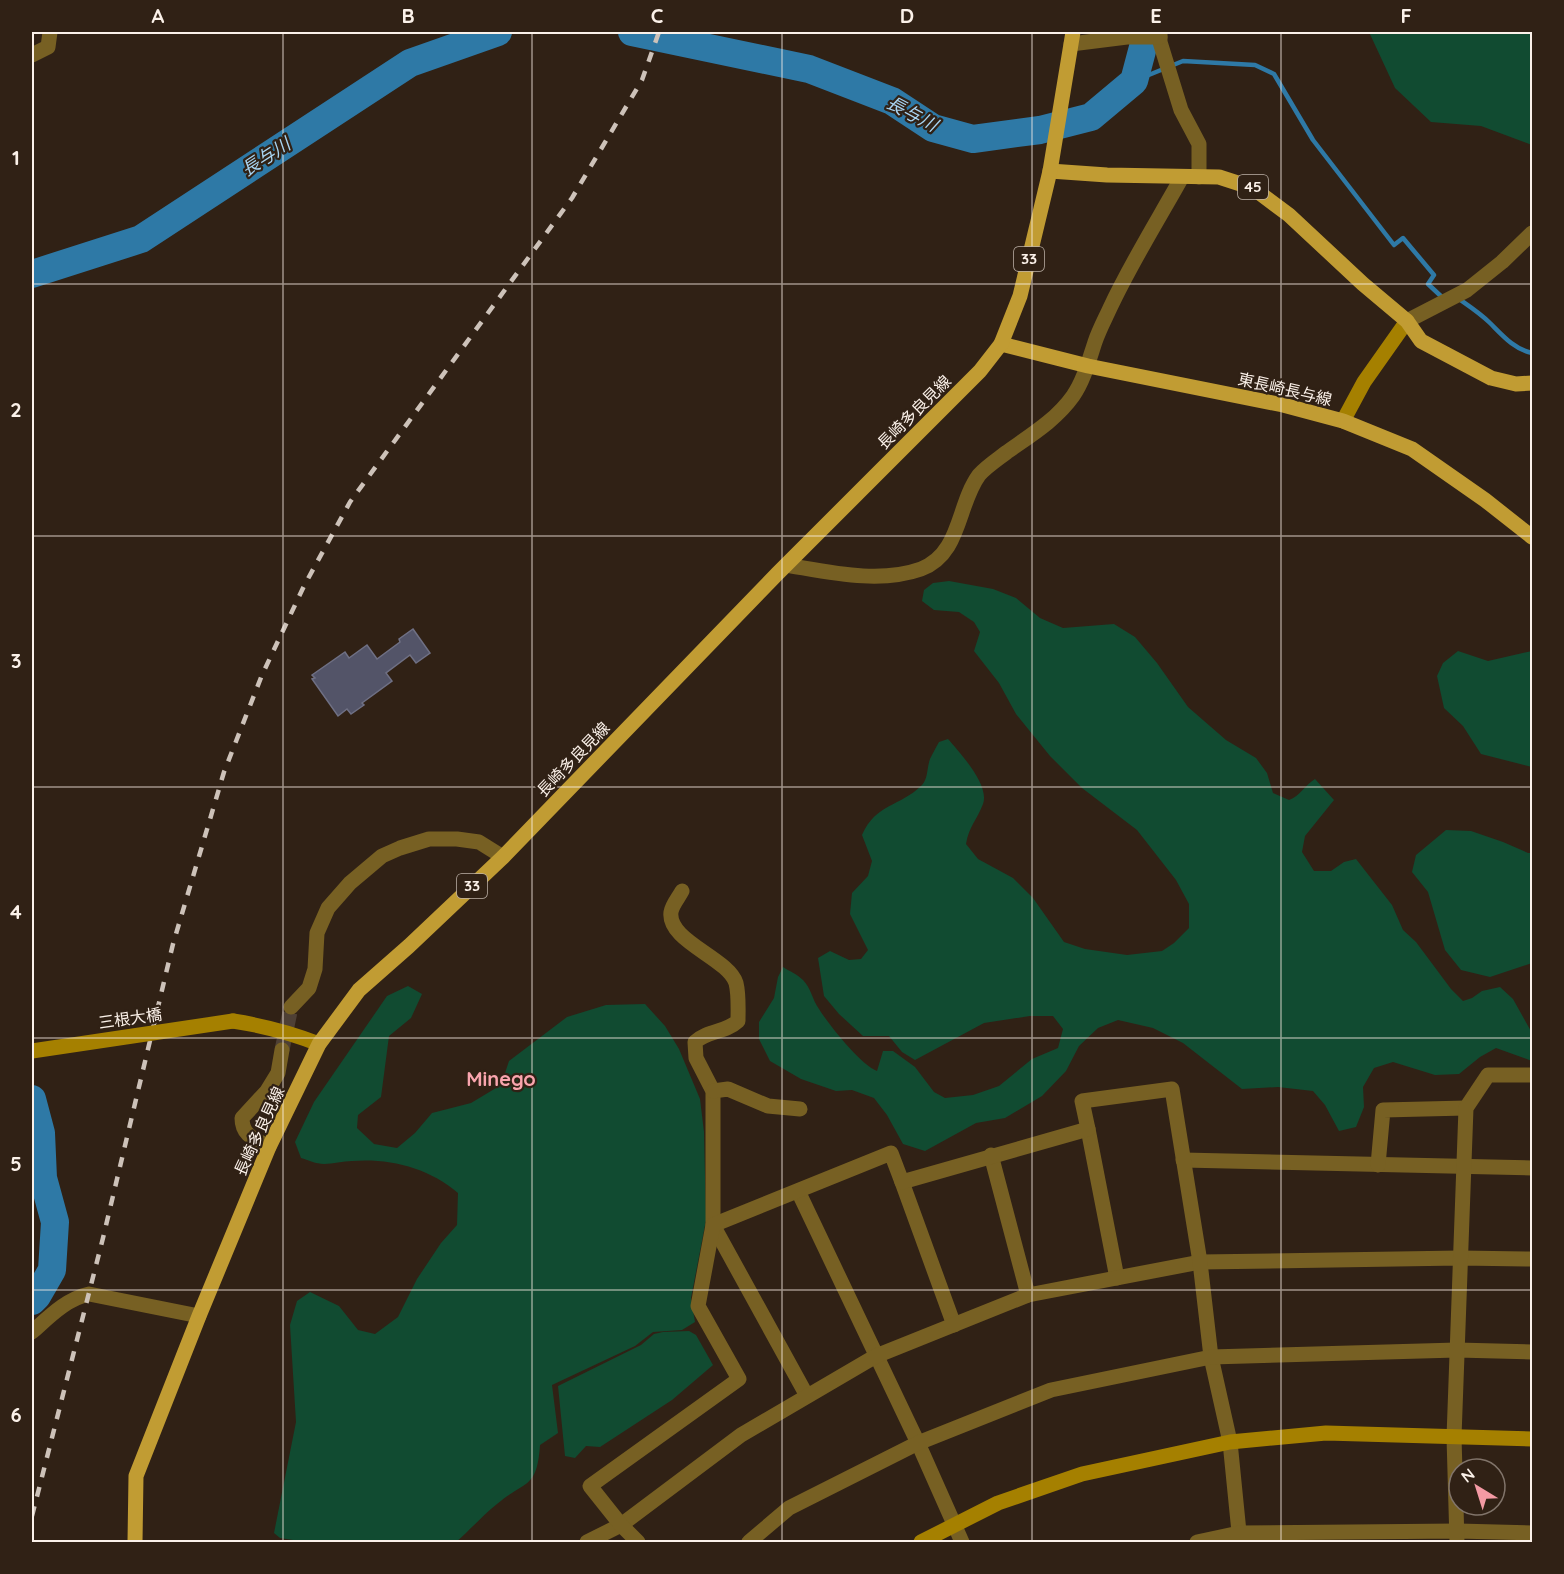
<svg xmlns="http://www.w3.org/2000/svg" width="1564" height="1574" viewBox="0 0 1564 1574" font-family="Quicksand,'Noto Sans JP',sans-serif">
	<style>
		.green { fill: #114b31 }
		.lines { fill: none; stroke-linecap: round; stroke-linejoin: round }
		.stream { stroke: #2e79a6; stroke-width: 4.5 }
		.river { stroke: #2e79a6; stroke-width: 28 }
		.building { fill: #535468; stroke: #6f7084; stroke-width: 1.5 }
		.street-tunnel { stroke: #4e4035; stroke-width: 15; stroke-dasharray: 15 8; stroke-linecap: butt }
		.street { stroke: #776023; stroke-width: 15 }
		.secondary { stroke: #a58000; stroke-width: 15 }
		.primary { stroke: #c19c33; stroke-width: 15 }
		.rail { stroke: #cdc2b9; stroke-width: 4.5; stroke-dasharray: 10 10; stroke-linecap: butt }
		.secondary-bridge { stroke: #a58000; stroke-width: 15 }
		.grid { fill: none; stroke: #fbf1e9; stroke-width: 1.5; stroke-opacity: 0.55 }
		.labels { text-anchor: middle; stroke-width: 4.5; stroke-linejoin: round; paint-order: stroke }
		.shield { fill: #302115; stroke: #beb3a9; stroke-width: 1.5 }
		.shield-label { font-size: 15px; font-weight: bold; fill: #fbf1e9 }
		.street-label { font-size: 16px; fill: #fbf1e9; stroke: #302115 }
		.water-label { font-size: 18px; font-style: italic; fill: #a8d4f2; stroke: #302115 }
		.quarter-label { font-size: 20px; font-weight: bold; fill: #f9a5ae; stroke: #302115 }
		.neatline { fill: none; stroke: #fbf1e9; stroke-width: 2 }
		.grid-label { font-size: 20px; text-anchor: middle; font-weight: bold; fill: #fbf1e9 }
	</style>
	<rect width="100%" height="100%" fill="#302115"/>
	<g class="green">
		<path d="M1369,32H1532V145L1481,126L1431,122L1395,88Z"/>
		<path d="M949,581L993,589L1016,598L1040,618L1063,628L1114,624L1135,637L1157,663L1188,707L1226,740L1256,758L1267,773L1273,793L1289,800C1300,796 1305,785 1315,779L1334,800L1305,836L1302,852L1314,871H1331L1344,862L1356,859L1392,905L1403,930L1416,942L1451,989L1463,1001L1472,998L1482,991L1500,987L1513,999L1532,1033V1061L1496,1048L1480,1057L1459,1074L1435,1075L1393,1062L1374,1068L1363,1087L1364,1107L1356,1127L1339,1131L1325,1105L1313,1091L1278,1087L1242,1089L1183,1043L1153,1028L1118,1020L1098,1028L1079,1046L1066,1071L1042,1096L1005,1118L976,1123L925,1151L903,1144L887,1115L874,1098L852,1090L836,1091L801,1079L770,1061L759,1039V1022L774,998L778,977L783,967C789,971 797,974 803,980C811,988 812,999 819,1009C829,1025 860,1064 877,1071L883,1051H893L915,1067L934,1092L945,1098L973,1095L999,1086L1032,1059L1058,1048L1063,1029L1053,1016H1030L984,1023L915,1060L902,1052L889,1036H863L839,1014L824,996L818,958L830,951L849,960L861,959L868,950L850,914L852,893L868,876L872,861L862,835C876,803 900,807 922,785C928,779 927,767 930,759C933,753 936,747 939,742L948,739C960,753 990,785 983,804C977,820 969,826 966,844L978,859L1013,878L1033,898L1064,942L1085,949L1127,955L1162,951L1174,943L1189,928V904L1176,880L1137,830L1082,788L1050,756L1016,714L999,683L974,651L980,632L974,622L959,612L934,610L922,601L924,590L933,583Z"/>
		<path d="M1458,651L1488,661L1532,651V767L1481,754L1463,726L1444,708L1437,676L1443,663Z"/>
		<path d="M1446,830L1471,831L1503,842L1528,853H1532V963L1490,977L1461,970L1445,950L1428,892L1412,872L1416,855Z"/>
		<path d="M408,986L422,994L411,1018L389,1036L381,1097L358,1115L357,1128L374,1144L397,1148L415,1133L432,1113L471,1103L501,1085L509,1061L567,1017L606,1005L645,1004L665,1026L679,1049L700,1099L704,1132L706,1220L691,1298L695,1322L682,1330L653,1332L635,1346L552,1385L558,1433L540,1445C537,1490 525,1480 497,1504C482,1516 470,1530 456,1542H306L280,1538L274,1533L296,1422L290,1325L297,1301L310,1292L339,1306L358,1330L375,1334L398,1317L417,1279L441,1243L457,1225L458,1193C429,1168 390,1158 352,1161C343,1161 333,1164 324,1164C316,1164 308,1160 301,1158L295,1142L314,1102L387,996Z"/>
		<path d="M689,1331L696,1335L713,1365L672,1400L600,1447L586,1446L575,1458L565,1456L558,1386L641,1345L654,1334L663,1332Z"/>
	</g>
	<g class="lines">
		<g class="stream">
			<path d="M1134,81L1183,61L1255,65L1274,74L1313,140L1394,245L1403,238L1434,275L1428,284L1444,299"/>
			<path d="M1459,299C1469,306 1481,314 1490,323C1503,336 1514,349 1532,353"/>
		</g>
		<g class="river">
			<path d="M632,32L809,69L892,101L933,128L973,139L1040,130L1091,117L1134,81L1147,32"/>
			<path d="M32,274L141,239L410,63L498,32"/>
			<path d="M32,1099L41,1133L43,1178L55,1222L52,1270L37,1296L32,1301"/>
		</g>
	</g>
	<path class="building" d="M413,629L430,653L416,663L410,655L386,673L392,681L362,703L364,705L351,714L347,709L338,716L312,679L315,678L312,675L345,652L349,658L367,645L377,659L400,642L399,639Z"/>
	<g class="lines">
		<path class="street-tunnel" d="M282,1050L291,1007"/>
		<g class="street">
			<path d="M1160,32V42L1181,110L1199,144V177"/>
			<path d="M1071,44L1127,37H1160"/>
			<path d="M32,55L48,47L50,32"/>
			<path d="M1407,321L1467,290L1502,262L1532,233"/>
			<path d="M786,565C829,572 879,584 921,569C961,554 957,505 979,475C987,466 998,459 1007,452C1031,435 1056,420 1073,396C1084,380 1089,360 1095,342C1099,330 1105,319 1110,308C1131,263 1158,220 1182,177"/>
			<path d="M682,891C679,897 672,905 671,912C667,941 728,958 736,983C739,995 738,1010 738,1021C725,1033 708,1030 695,1042L696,1058L713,1091V1225L807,1396"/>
			<path d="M291,1007L309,988L315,969L317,933L328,908L350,883L382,856L400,848L429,839H457L479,842L503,857"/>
			<path d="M713,1091L728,1089L768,1106L800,1109"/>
			<path d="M1088,1129L1117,1278"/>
			<path d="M269,1147C255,1139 242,1136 242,1118L267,1091L278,1073L282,1050"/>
			<path d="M991,1155L1028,1295"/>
			<path d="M1183,1160L1532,1168"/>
			<path d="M1378,1165L1383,1110L1466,1108"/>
			<path d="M902,1182L954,1325"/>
			<path d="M798,1191L918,1443L962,1542"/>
			<path d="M32,1332C49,1317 66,1299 89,1294L199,1316"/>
			<path d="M587,1542L621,1525L741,1435L876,1356L1028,1295L1200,1262L1460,1258L1532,1259"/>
			<path d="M638,1542L621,1525L590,1486L739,1379L698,1306L713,1225L891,1153L902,1182L1088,1129L1082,1101L1172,1089L1200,1262L1211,1357L1230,1442L1240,1542"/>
			<path d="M749,1542L789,1508L918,1443L1051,1390L1211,1357L1457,1350L1532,1352"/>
			<path d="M1197,1542L1239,1533L1458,1531L1532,1533"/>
			<path d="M1457,1542L1454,1437L1466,1108L1488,1075H1532"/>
		</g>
		<g class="secondary">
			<path d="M1343,421L1364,382L1407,321"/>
			<path d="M233,1021C265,1026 289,1032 319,1044"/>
			<path d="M921,1542L998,1503L1082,1474L1230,1442L1326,1433L1532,1439"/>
		</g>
		<g class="primary">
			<path d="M1050,171L1107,175L1219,177L1253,188L1289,215L1363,284L1407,321L1421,341L1491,378L1516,384L1532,383"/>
			<path d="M1001,344L1088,366L1283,405L1343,421L1412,449L1485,500L1532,537"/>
			<path d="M135,1542L136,1476L199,1316L269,1147L319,1044L359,990L409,946L503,857L778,573L980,371L1001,344L1020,296L1050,171L1073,32"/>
		</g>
		<path class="rail" d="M32,1516L103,1238L173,944L224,772L262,675L304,586L350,502L572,198L642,80L659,32"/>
		<path class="secondary-bridge" d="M32,1051L233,1021"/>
	</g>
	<path class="grid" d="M283,32V1542M532,32V1542M782,32V1542M1032,32V1542M1281,32V1542M32,284H1532M32,536H1532M32,787H1532M32,1038H1532M32,1290H1532"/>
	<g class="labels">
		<g class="shield">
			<rect x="1238" y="175" width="30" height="24" rx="4.5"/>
			<rect x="1014" y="247" width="30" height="24" rx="4.5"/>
			<rect x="457" y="874" width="30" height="24" rx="4.5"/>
		</g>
		<g class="shield-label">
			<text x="1253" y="192">45</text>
			<text x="1029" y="264">33</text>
			<text x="472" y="891">33</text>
		</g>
		<g class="street-label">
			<text transform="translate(1285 389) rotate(13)" y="6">東長崎長与線</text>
			<text transform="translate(914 412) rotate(-45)" y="6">長崎多良見線</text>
			<text transform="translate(573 759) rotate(-46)" y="6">長崎多良見線</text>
			<text transform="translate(130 1018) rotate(-8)" y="6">三根大橋</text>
			<text transform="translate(259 1131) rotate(-65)" y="6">長崎多良見線</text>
		</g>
		<g class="water-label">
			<text transform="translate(912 114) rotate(28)" y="6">長与川</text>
			<text transform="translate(266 157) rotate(-33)" y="6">長与川</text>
		</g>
		<g class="quarter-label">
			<text x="501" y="1086">Minego</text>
		</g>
	</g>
	<rect width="1564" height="1574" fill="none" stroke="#302115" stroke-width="66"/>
	<g transform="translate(1477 1487) rotate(322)"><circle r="28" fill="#302115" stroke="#81746a" stroke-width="1.5"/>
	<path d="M0-4.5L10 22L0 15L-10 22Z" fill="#f49aa4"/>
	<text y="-9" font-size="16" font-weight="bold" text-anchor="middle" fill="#fbf1e9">N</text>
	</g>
	<rect x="33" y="33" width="1498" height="1508" class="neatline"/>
	<g class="grid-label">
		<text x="158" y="23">A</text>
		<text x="408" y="23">B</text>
		<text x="657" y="23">C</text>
		<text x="907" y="23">D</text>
		<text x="1156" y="23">E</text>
		<text x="1406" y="23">F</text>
		<text x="16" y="165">1</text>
		<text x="16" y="417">2</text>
		<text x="16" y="668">3</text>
		<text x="16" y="919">4</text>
		<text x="16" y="1171">5</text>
		<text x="16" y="1422">6</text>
	</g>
</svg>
